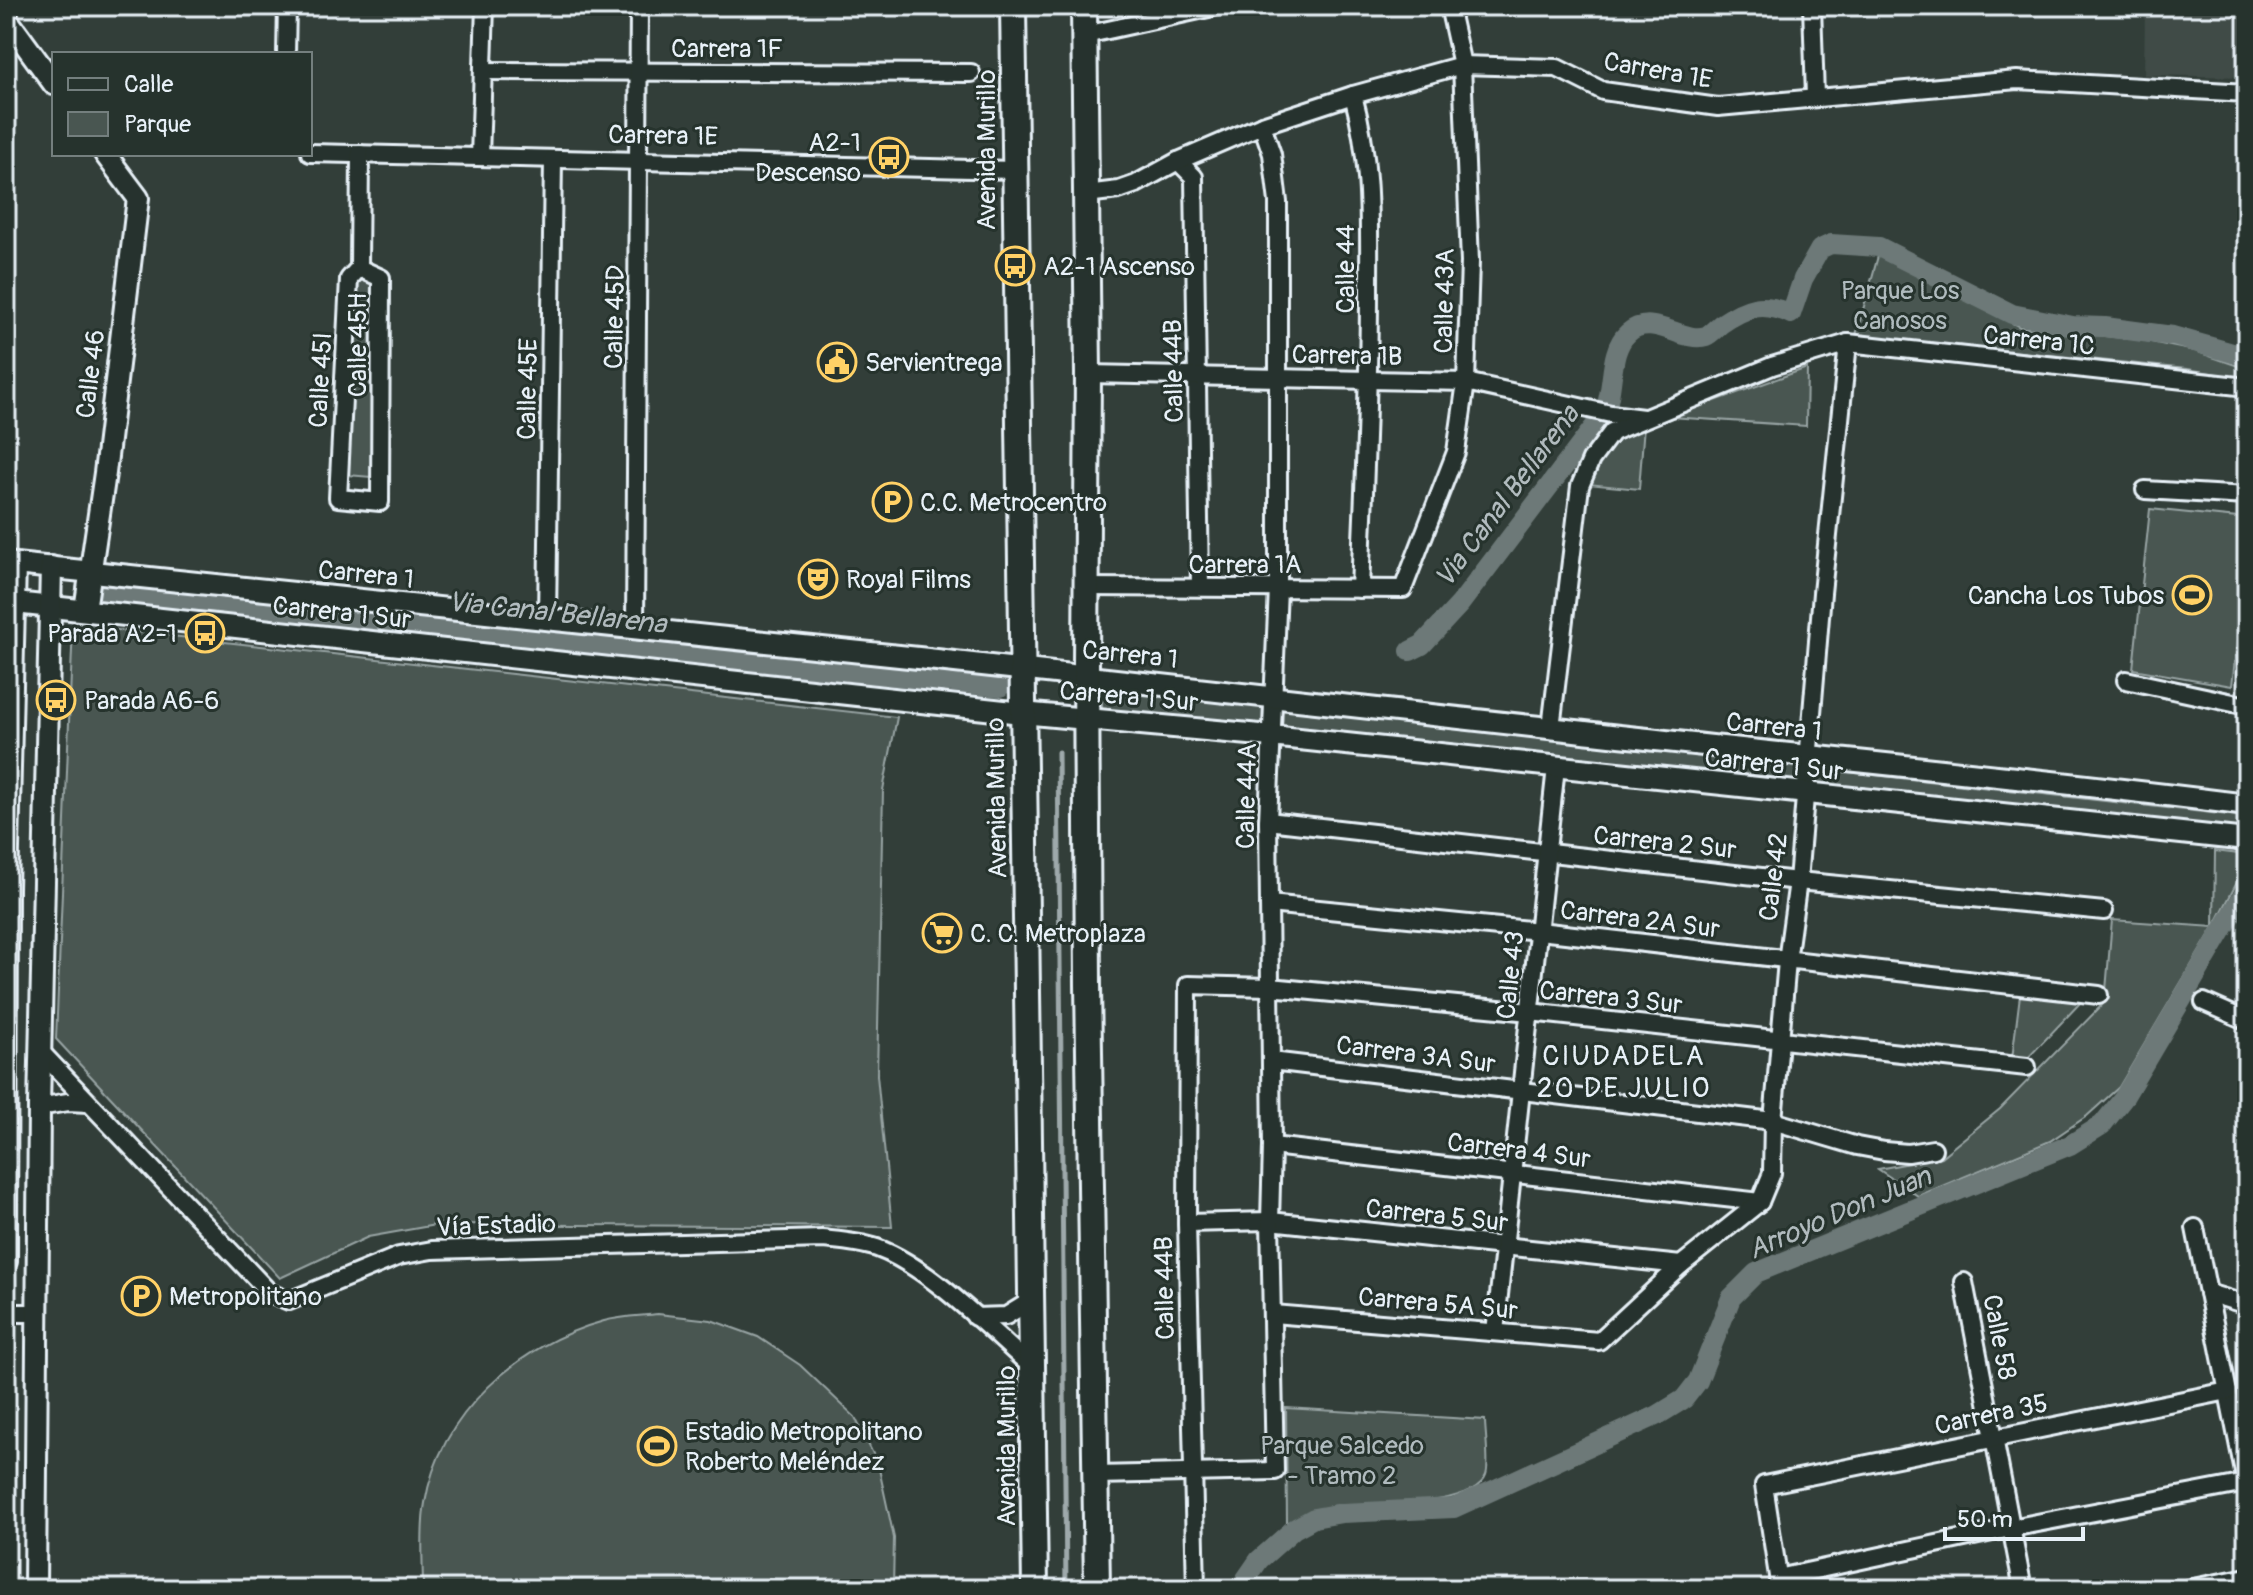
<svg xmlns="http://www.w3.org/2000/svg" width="2253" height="1595" viewBox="0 0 2253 1595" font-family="Pangolin,sans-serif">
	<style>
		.built { fill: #3f4b46 }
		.green { fill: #495651; stroke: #98a4a4; stroke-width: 2 }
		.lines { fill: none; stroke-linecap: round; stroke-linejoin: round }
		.stream { stroke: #9ea9ab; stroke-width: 5 }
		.canal { stroke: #6d7978; stroke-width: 20 }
		.minor-casing { stroke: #e8f1f8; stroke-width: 22 }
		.tertiary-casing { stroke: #e8f1f8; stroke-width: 26 }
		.primary-casing { stroke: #e8f1f8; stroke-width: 30 }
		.minor { stroke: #26332d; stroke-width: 16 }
		.tertiary { stroke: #26332d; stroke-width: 20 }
		.primary { stroke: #26332d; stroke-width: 24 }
		.labels { text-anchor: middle; stroke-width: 6; stroke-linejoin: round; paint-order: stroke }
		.street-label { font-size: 26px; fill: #e8f1f8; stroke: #26332d }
		.poi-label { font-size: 26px; fill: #e8f1f8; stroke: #26332d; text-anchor: start }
		.park-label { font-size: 26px; fill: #b0bbbe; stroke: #26332d }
		.water-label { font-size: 28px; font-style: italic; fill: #b1bbbe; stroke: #26332d }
		.neighbourhood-label { font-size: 28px; letter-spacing: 2px; fill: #e8f1f8; stroke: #26332d }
	</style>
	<rect width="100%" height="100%" fill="#323e39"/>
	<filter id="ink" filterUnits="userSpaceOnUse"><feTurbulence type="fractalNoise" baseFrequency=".0125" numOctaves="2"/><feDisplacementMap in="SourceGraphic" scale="16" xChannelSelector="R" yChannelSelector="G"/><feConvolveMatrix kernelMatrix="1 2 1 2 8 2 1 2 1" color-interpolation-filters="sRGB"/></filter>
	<g filter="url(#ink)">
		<path class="built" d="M2145,6H2247V77L2144,75Z"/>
		<g class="green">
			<path d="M1878,256L2020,327L2141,340L2195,351L2247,369V379L2187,369L1856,335Z"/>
			<path d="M356,281H374L371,477L348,475Z"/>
			<path d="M1807,368L1806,426L1670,417Z"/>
			<path d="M1644,425L1639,489L1587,484L1597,462L1614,436Z"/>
			<path d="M2150,509L2247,519V550L2232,686L2133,669Z"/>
			<path d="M73,625L897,717L883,790L877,1075L892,1227L441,1224L368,1237L280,1278L56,1039Z"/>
			<path d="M1102,688L2247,817V832L1102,710Z"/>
			<path d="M2215,851L2247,855V863L2214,927L2119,1087L2087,1116L2050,1141L1918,1196L1878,1169L1941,1157L2000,1109L2105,1002L2112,920L2214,927Z"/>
			<path d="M2020,995L2081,1002L2026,1060L2012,1059Z"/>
			<path d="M658,1314L711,1320L758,1337L800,1365L855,1417L878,1464L894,1538L893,1589H423C423,1562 420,1530 425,1503C440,1413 519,1344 604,1321C621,1316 641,1316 658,1314Z"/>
			<path d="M1286,1408L1485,1420C1485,1433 1490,1464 1486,1475C1474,1509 1365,1504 1334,1509C1317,1512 1302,1518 1287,1524Z"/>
		</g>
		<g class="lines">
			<path class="stream" d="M1058,752L1066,1589"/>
			<g class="canal">
				<path d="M108,593L1000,687"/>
				<path d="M1410,651L1422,645L1460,604L1603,415C1616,390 1607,352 1628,333C1652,311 1683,344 1706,336C1711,334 1717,327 1721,324C1746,307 1762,301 1791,314L1803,279L1820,249L1831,244L1879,247L2012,314L2073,326L2105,327L2173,336L2247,357"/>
				<path d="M1239,1589L1259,1560L1294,1529L1314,1518L1342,1513L1454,1508L1658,1415L1684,1399L1698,1381L1731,1298L1756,1273L2070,1145L2102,1125L2123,1099L2247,889"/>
			</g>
			<defs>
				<g id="minor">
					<path d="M1812,6L1815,97"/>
					<path d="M1085,35L1218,6"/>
					<path d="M286,54L287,6"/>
					<path d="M483,71L971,73"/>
					<path d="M1353,95C1372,165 1369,224 1369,295C1369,393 1364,491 1360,589"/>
					<path d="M310,153L1014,170"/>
					<path d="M480,157L485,6"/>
					<path d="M1178,161L1194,177L1200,587"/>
					<path d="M1086,194L1119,190L1136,184L1178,161L1262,125L1353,95L1462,65L1557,68L1603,91L1718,107L2017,80L2247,93"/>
					<path d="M359,268L381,278L380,502L338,498L349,279Z"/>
					<path d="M359,268L360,154"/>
					<path d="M1088,374L1466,382L1611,414L1643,418"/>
					<path d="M2145,490L2247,496"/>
					<path d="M1086,587L1403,589L1456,452L1466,382L1470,262L1462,65L1449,6"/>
					<path d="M547,620L553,159"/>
					<path d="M635,629L639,6"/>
					<path d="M2126,680L2247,706"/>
					<path d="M1551,728L1580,486L1591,460L1612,432L1772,366L1848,343L2247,387"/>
					<path d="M1268,821L1798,881L2104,911"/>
					<path d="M1269,904L1539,931L2099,995"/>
					<path d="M2204,1002L2247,1021"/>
					<path d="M41,1052L270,1293L289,1301L399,1256L432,1250L822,1239C841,1241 859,1242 877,1248C928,1266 991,1331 1033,1368"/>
					<path d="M1271,1061L1773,1121L1857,1146L1884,1151L1908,1153L1933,1149"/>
					<path d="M39,1107L68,1102L88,1103"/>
					<path d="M1272,1146L1760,1202"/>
					<path d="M1187,1223L1270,1221L1681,1265"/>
					<path d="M2195,1228L2247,1487"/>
					<path d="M1964,1282L2023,1589"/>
					<path d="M2208,1293L2247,1305"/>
					<path d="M6,1313H38"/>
					<path d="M1273,1314L1599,1341L1681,1265L1760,1202L1772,1173L1773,1121L1787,961L1798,881L1822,593L1848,343"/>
					<path d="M975,1317L1006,1316L1032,1300"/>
					<path d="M1495,1332L1556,767"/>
					<path d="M1096,1475L1275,1471L1270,1221L1272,1146L1268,821L1278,588V202L1272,154L1262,125"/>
					<path d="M1778,1578L2011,1528L2246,1483"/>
					<path d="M1196,1589L1187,1223L1188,985L1270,987L1530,1012L2027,1067"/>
					<path d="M1780,1589L1764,1485L2228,1391"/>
					<path d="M2188,1589L2247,1577"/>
				</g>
				<g id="tertiary">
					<path d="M6,18L54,84"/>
					<path d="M6,563C521,615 1035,669 1549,728C1782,755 2015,775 2247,805"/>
					<path d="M6,602L1022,713L1271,736L2247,840"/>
					<path d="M85,610L105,473L138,198L105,154"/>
					<path d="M6,1261L7,889L15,564"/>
					<path d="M35,1589L39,1107L51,567"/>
				</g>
				<g id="primary">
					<path d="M1013,6C1018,534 1031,1061 1035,1589"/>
					<path d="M1084,6L1088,374L1086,663L1088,985L1097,1589"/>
				</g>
			</defs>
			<use href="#minor" class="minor-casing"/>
			<use href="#tertiary" class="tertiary-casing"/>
			<use href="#primary" class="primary-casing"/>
			<use href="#minor" class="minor"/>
			<use href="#tertiary" class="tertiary"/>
			<use href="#primary" class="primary"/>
		</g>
	</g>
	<defs>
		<symbol id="bus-ring" viewBox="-11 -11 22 22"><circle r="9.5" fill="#26332d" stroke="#ffd166" stroke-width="1.5"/><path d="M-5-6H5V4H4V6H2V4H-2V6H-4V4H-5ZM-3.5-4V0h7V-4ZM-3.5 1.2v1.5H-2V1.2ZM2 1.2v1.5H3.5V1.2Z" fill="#ffd166"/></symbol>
		<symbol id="civic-ring" viewBox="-11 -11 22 22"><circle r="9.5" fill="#26332d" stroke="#ffd166" stroke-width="1.5"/><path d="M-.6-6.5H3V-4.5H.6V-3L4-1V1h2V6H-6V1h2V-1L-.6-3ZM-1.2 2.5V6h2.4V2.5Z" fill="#ffd166"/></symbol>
		<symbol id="parking-ring" viewBox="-11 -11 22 22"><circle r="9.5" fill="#26332d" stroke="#ffd166" stroke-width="1.5"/><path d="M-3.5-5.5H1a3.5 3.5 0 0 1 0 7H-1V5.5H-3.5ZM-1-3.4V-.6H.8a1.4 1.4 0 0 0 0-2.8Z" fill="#ffd166"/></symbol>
		<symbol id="theatre-ring" viewBox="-11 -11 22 22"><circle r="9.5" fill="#26332d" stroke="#ffd166" stroke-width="1.5"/><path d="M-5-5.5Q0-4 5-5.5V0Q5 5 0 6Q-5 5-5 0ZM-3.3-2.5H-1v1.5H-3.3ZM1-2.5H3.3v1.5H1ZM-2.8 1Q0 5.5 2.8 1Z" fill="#ffd166"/></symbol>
		<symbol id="stadium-ring" viewBox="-11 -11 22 22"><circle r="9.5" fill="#26332d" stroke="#ffd166" stroke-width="1.5"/><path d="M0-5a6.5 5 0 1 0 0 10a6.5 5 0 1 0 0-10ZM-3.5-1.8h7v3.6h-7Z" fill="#ffd166"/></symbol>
		<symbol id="supermarket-ring" viewBox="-11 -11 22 22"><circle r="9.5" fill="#26332d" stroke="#ffd166" stroke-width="1.5"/><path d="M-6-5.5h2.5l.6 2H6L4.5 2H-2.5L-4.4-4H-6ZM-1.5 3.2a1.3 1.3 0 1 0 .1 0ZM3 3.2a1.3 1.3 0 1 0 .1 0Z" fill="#ffd166"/></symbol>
	</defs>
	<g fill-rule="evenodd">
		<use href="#bus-ring" x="867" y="135" width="44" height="44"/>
		<use href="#bus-ring" x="993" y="244" width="44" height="44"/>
		<use href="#civic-ring" x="815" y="340" width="44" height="44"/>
		<use href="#parking-ring" x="870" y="480" width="44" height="44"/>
		<use href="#theatre-ring" x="796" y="557" width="44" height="44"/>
		<use href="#stadium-ring" x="2170" y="573" width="44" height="44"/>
		<use href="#bus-ring" x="183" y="611" width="44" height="44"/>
		<use href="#bus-ring" x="34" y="678" width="44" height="44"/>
		<use href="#supermarket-ring" x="920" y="911" width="44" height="44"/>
		<use href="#parking-ring" x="119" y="1274" width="44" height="44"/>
		<use href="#stadium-ring" x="635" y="1424" width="44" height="44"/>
	</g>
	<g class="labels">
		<g class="street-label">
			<text x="727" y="57">Carrera 1F</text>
			<text transform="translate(1658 70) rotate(10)" y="9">Carrera 1E</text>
			<text transform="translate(663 135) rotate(1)" y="9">Carrera 1E</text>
			<text transform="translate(986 150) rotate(-90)" y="9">Avenida Murillo</text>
			<text transform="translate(1345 269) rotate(-90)" y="9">Calle 44</text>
			<text transform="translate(1444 301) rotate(-89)" y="9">Calle 43A</text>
			<text transform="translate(614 317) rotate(-89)" y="9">Calle 45D</text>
			<text transform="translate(2039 340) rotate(6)" y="9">Carrera 1C</text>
			<text transform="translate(357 345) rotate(-90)" y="9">Calle 45H</text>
			<text transform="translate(1347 355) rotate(1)" y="9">Carrera 1B</text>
			<text transform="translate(1173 371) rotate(-91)" y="9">Calle 44B</text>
			<text transform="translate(90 374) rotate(-83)" y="9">Calle 46</text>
			<text transform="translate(320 380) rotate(-87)" y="9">Calle 45I</text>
			<text transform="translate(527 389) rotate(-89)" y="9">Calle 45E</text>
			<text x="1245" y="573">Carrera 1A</text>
			<text transform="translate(366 574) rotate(6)" y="9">Carrera 1</text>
			<text transform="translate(342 612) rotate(6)" y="9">Carrera 1 Sur</text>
			<text transform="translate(1130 654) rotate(6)" y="9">Carrera 1</text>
			<text transform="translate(1129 696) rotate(5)" y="9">Carrera 1 Sur</text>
			<text transform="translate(1774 726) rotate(6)" y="9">Carrera 1</text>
			<text transform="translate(1774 764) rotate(6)" y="9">Carrera 1 Sur</text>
			<text transform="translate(1246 796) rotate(-89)" y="9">Calle 44A</text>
			<text transform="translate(996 798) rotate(-91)" y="9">Avenida Murillo</text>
			<text transform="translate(1665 842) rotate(6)" y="9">Carrera 2 Sur</text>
			<text transform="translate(1773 877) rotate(-83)" y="9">Calle 42</text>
			<text transform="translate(1640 919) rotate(7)" y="9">Carrera 2A Sur</text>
			<text transform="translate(1510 975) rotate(-84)" y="9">Calle 43</text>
			<text transform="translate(1611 997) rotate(6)" y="9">Carrera 3 Sur</text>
			<text transform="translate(1416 1054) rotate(7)" y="9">Carrera 3A Sur</text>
			<text transform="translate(1519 1150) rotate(7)" y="9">Carrera 4 Sur</text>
			<text transform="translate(1437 1215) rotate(6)" y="9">Carrera 5 Sur</text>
			<text transform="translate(496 1225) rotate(-2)" y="9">Vía Estadio</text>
			<text transform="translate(1164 1288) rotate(-91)" y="9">Calle 44B</text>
			<text transform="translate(1438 1303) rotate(5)" y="9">Carrera 5A Sur</text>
			<text transform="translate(2000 1337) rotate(79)" y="9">Calle 58</text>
			<text transform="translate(1991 1414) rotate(-12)" y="9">Carrera 35</text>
			<text transform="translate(1006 1446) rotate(-90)" y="9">Avenida Murillo</text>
		</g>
		<g class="poi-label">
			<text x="861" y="151" text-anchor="end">A2-1<tspan x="861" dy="30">Descenso</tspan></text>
			<text x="1043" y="275">A2-1 Ascenso</text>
			<text x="865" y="371">Servientrega</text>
			<text x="920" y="511">C.C. Metrocentro</text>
			<text x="846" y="588">Royal Films</text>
			<text x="2164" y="604" text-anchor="end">Cancha Los Tubos</text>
			<text x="177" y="642" text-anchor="end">Parada A2-1</text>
			<text x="84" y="709">Parada A6-6</text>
			<text x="970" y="942">C. C. Metroplaza</text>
			<text x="169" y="1305">Metropolitano</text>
			<text x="685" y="1440">Estadio Metropolitano<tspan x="685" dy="30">Roberto Meléndez</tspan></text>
		</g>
		<g class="park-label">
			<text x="1900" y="299">Parque Los<tspan x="1900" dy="30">Canosos</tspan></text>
			<text x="1342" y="1454">Parque Salcedo<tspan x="1342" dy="30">- Tramo 2</tspan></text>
		</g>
		<g class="water-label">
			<text transform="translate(1506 496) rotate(-53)" y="10">Via Canal Bellarena</text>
			<text transform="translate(557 612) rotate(6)" y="10">Via Canal Bellarena</text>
			<text transform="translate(1839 1212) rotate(-23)" y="10">Arroyo Don Juan</text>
		</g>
		<g class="neighbourhood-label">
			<text x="1624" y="1065">CIUDADELA<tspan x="1624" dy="32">20 DE JULIO</tspan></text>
		</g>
	</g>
	<rect width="2253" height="1595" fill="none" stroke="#26332d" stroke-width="32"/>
	<rect x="16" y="16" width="2221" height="1563" fill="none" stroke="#e8f1f8" stroke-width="3" filter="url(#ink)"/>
	<rect x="52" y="52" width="260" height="104" fill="#26332d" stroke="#747f7e" stroke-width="2"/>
	<rect x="68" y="78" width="40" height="12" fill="#26332d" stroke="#747f7e" stroke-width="2"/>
	<text x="124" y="92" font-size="24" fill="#e8f1f8">Calle</text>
	<rect x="68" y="112" width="40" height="24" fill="#495651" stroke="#747f7e" stroke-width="2"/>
	<text x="124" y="132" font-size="24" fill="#e8f1f8">Parque</text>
	<path d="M1945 1527v12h138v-12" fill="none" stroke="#e8f1f8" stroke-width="4"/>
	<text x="1957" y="1527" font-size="24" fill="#e8f1f8" stroke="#26332d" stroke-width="6" paint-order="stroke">50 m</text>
</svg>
